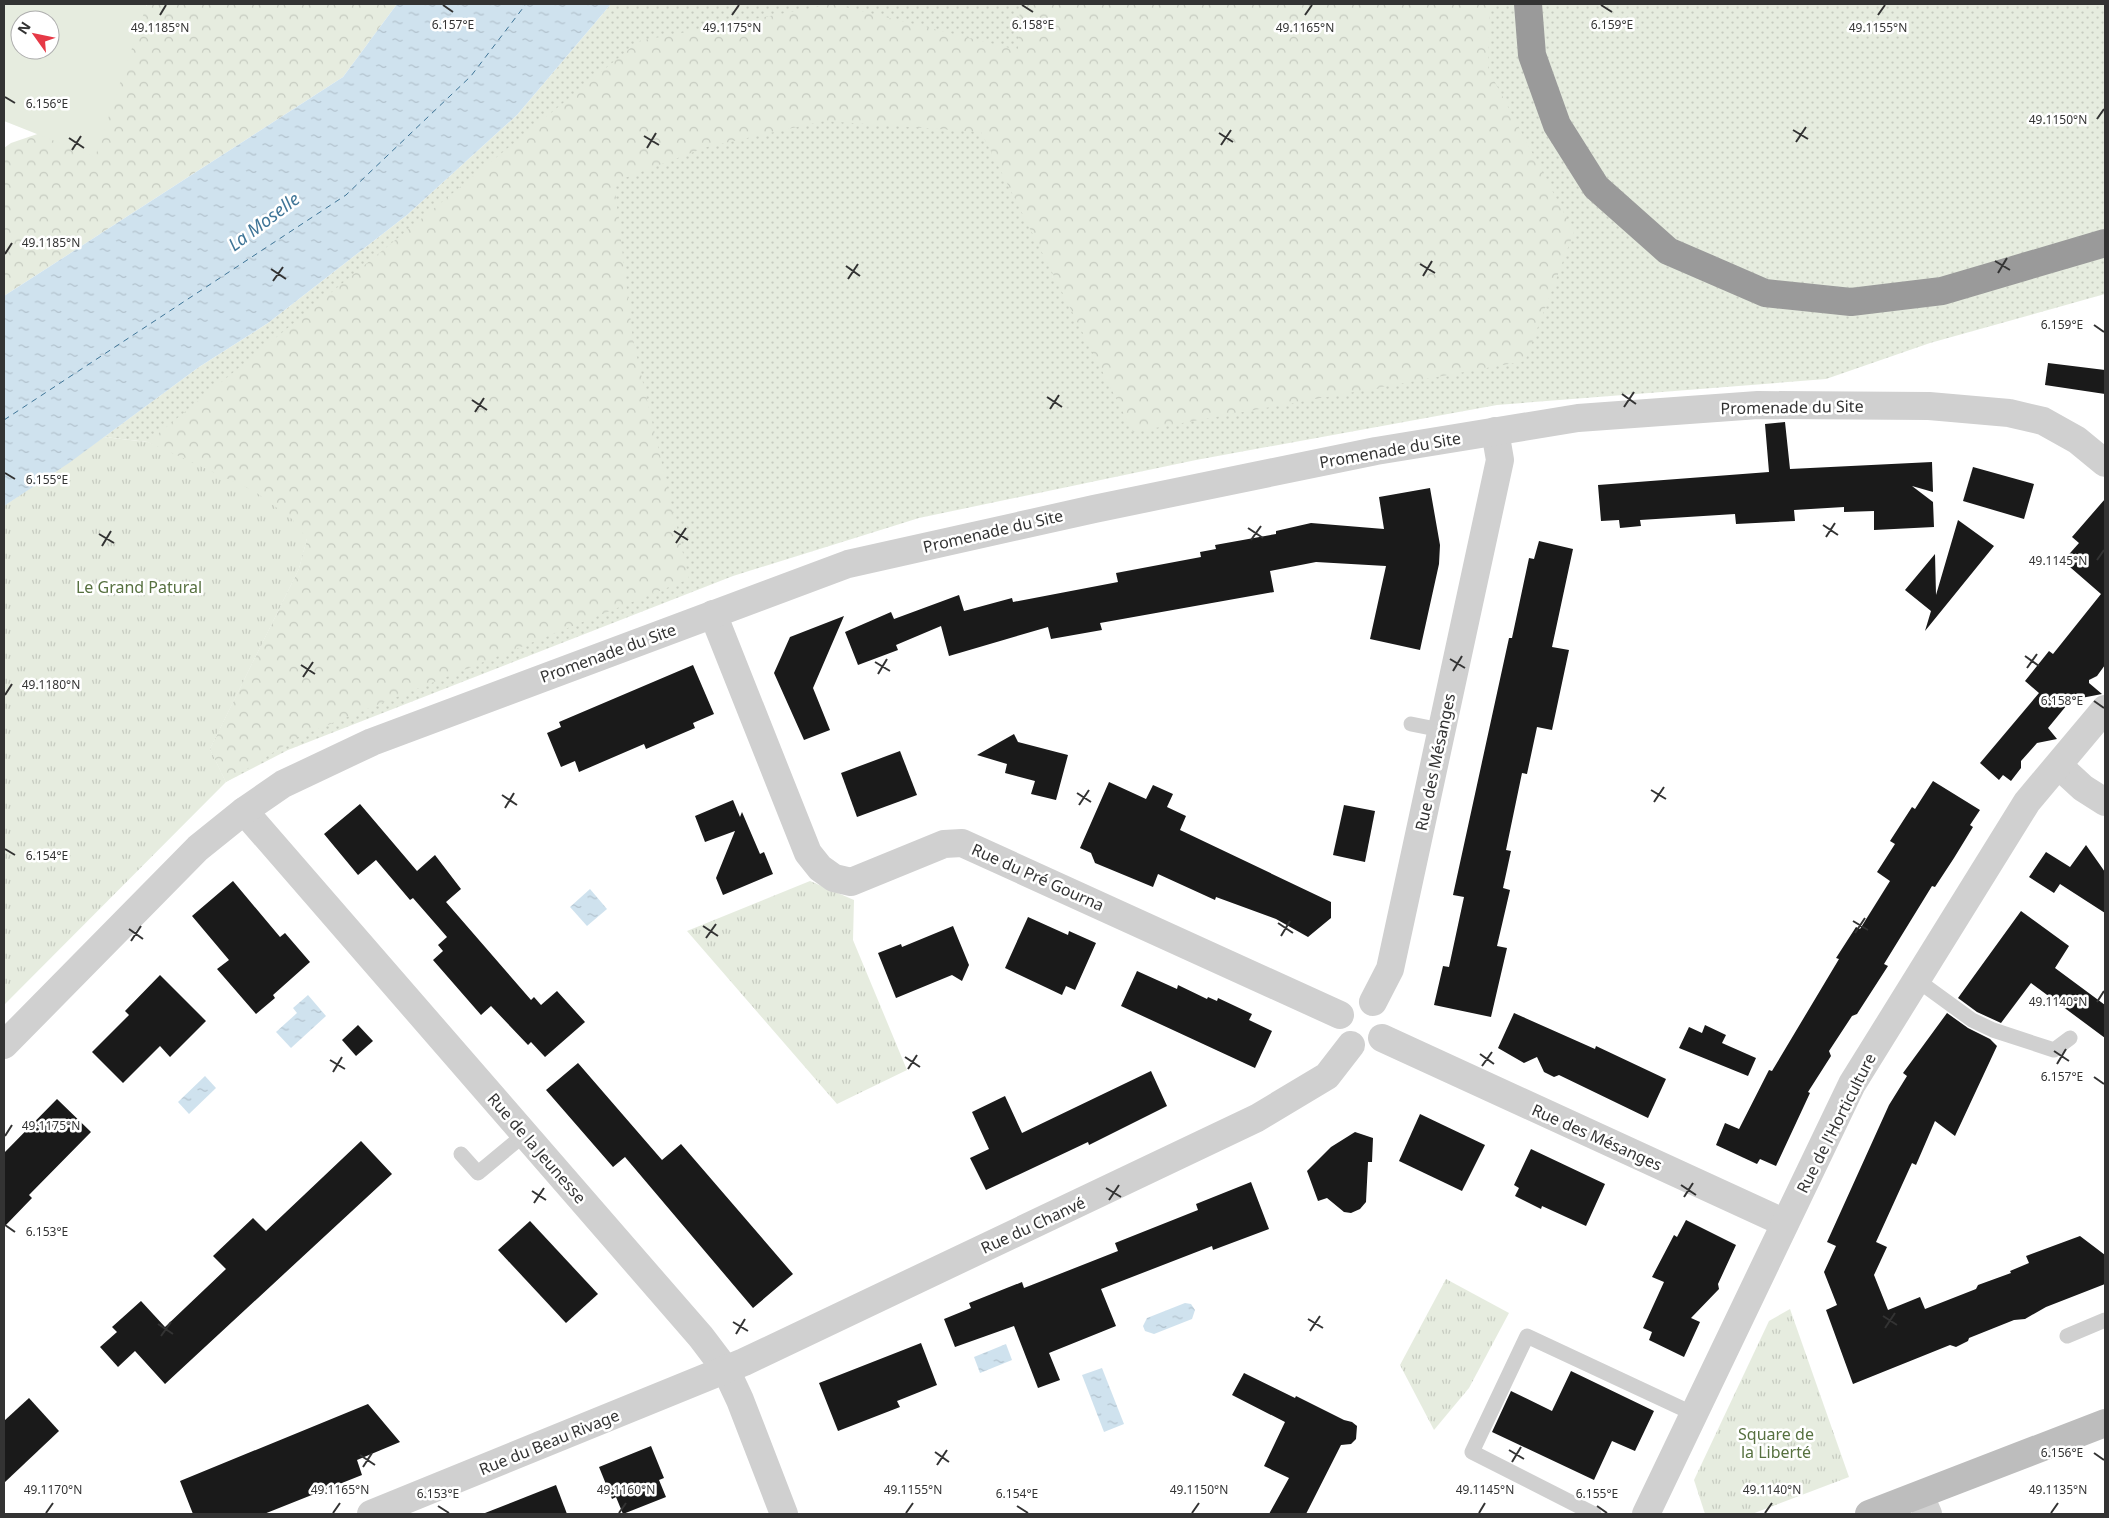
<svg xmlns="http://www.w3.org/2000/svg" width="2109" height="1518" viewBox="0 0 2109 1518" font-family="'Noto Sans',sans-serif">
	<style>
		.grass { fill: url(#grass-dots) }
		.forest { fill: url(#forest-crowns) }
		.park { fill: url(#park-tufts) }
		.pitch { fill: #e6ecdf; fill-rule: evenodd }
		.water { fill: url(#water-ripples) }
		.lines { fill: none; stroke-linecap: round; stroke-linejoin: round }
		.ferry { stroke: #3f7597; stroke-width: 1; stroke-dasharray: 6 5; stroke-linecap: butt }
		.building { fill: #1a1a1a }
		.service { stroke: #d0d0d0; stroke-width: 15 }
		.minor { stroke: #d0d0d0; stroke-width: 28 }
		.secondary { stroke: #bdbdbd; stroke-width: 28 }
		.motorway { stroke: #9a9a9a; stroke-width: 28 }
		.ticks { fill: none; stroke: #333; stroke-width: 2 }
		.labels { text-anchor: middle; stroke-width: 5; stroke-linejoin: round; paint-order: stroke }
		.street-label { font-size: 16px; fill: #333; stroke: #fff }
		.park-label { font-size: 16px; fill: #56703f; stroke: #fff }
		.water-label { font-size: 18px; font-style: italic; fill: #3f7597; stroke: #fff }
		.ticks-label { font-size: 12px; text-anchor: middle; fill: #333; stroke: #fff; stroke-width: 5; stroke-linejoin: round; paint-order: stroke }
	</style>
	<defs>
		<pattern id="grass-dots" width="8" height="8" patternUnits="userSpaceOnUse" patternTransform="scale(1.25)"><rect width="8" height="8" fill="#e6ecdf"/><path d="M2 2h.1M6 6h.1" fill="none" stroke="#c6cbc0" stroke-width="1.8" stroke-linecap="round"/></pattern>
		<pattern id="forest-crowns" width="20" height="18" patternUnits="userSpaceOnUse" patternTransform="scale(1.25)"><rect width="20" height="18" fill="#e6ecdf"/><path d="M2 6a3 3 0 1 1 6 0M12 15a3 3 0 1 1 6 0" fill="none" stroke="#c6cbc0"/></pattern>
		<pattern id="park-tufts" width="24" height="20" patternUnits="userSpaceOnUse" patternTransform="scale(1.25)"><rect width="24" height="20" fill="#e6ecdf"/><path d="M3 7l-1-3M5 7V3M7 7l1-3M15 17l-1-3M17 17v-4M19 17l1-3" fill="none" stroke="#c6cbc0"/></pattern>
		<pattern id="water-ripples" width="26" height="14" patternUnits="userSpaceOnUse" patternTransform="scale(1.25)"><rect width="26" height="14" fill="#cfe2ee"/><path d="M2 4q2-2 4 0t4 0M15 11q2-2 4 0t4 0" fill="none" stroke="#b2c2cd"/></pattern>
	</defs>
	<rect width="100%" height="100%" fill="#fff"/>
	<path class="grass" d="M611,4H2105V294L1930,343L1826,379L1497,405L1196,460L919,518L733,576L288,750L226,782L210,749L299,569L307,539L148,442L104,437L199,367L268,323L407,215L517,115Z"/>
	<g class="forest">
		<path d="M148,4H397L343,77L4,296V148L11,143L55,128L122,34Z"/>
		<path d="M833,4L1018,50L1020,4H1490L1488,69L1574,232L1525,361L1133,432L981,132L824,121L707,147L614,182L633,340L689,579L298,737L226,782L210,749L299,569L307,539L254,491L148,442L639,41Z"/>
	</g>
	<g class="park">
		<path d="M104,437L148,442L254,491L292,519L307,539L299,569L210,749L226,782L4,1005V506Z"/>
		<path d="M810,881L854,900L853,940L907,1070L837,1104L687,931Z"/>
		<path d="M1446,1279L1509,1313L1469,1388L1434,1430L1400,1365Z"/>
		<path d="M1790,1309L1849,1477L1752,1514H1705L1694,1480L1769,1321Z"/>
	</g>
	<path class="pitch" d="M4,4H147L95,157L4,121ZM20,20H50V50H20Z"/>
	<g class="water">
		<path d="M397,4H611L517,115L407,215L268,323L199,367L69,463L4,506V296L343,77Z"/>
		<path d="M590,889L607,909L587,926L570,907Z"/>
		<path d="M308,995L326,1016L291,1048L276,1032L297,1013L293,1008Z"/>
		<path d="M205,1076L216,1088L189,1114L178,1102Z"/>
		<path d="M1185,1303L1191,1304L1195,1310L1192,1319L1154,1334L1145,1331L1143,1326L1147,1318Z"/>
		<path d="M1006,1344L1012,1360L980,1373L974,1357Z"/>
		<path d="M1102,1368L1124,1424L1104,1432L1082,1375Z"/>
	</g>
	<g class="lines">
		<path class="ferry" d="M4,420L346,195L471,76L526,4"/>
	</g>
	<g class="building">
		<path d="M2048,363L2105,370V394L2045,385Z"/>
		<path d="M1785,422L1790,469L1932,462L1933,492L1912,486L1933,502L1934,527L1874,530V511L1844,512V507L1794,510L1795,521L1736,524L1735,514L1640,520L1641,526L1620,528L1619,520L1601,521L1598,485L1769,472L1765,424Z"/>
		<path d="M1973,467L2034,484L2024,519L1963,501Z"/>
		<path d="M1430,488L1440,545L1439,564L1420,650L1370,639L1386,566L1316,562L1270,571L1274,592L1100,623L1102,630L1051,639L1048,627L949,656L941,626L896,645L898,650L858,665L845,632L891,612L894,619L959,595L964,611L1012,598L1013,602L1118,582L1116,573L1201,557L1200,552L1216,549L1215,545L1276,534V531L1311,523L1384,529L1379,497Z"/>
		<path d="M2105,499V665L2097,676L2089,680V683L2102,694L2071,700L2048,728L2057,739L2037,743L2021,761V768L2011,781L2003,775L1999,780L1980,763L2039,693L2025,681L2049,651L2053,654L2101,594L2063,561L2079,543L2072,537Z"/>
		<path d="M1958,520L1994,546L1925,631L1931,611L1905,590L1935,554L1936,595Z"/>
		<path d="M1539,541L1573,549L1552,647L1569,650L1552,730L1537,727L1527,774L1522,773L1506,850L1511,851L1503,888L1510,890L1497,946L1507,948L1491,1017L1434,1005L1443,966L1449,967L1464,897L1453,895L1509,638H1512L1529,558L1534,559Z"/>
		<path d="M844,616L813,688L830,730L804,740L774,673L790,637Z"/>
		<path d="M693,665L714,714L693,723L695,728L646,749L644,744L579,772L575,761L561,767L547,733L561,727L559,722Z"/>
		<path d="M1014,734L1018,742L1068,755L1056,800L1031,794L1035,781L1005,773L1007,764L977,755Z"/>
		<path d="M900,751L917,795L857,817L841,773Z"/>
		<path d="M1933,781L1980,810L1970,825L1973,827L1954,858L1935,887L1932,886L1884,964L1888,966L1857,1014L1852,1016L1829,1051L1831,1056L1808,1092L1810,1093L1776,1166L1760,1159L1757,1164L1716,1145L1725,1123L1739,1129L1769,1070L1772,1071L1839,959L1836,958L1856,927L1860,929L1890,881L1877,872L1895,844L1890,841L1912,807L1915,809Z"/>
		<path d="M1109,782L1146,799L1153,785L1173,794L1167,807L1186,816L1180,830L1331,902V918L1308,937L1276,919L1216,897L1215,900L1158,874L1153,887L1095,863L1091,853L1080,848Z"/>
		<path d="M733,800L740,817L742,812L760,854L764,852L773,874L723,895L716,878L735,831L705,842L695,816Z"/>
		<path d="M360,804L417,871L435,855L461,889L446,902L531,1000L534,997L541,1005L557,991L585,1022L545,1057L531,1042L528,1045L491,1006L481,1015L433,960L443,951L438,945L447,937L413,898L410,900L376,860L358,875L324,834Z"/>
		<path d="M1344,805L1375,811L1365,862L1333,855Z"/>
		<path d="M2086,845L2105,872V913L2060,884L2054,893L2029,877L2046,852L2070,867Z"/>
		<path d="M233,881L280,937L285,933L310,962L273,995L275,998L256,1014L217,969L229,960L192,916Z"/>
		<path d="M2021,911L2069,946L2055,968L2105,1005V1038L2031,983L2001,1023L1977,1012L1958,998Z"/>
		<path d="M1028,917L1068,935L1069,931L1096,943L1075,990L1066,986L1062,995L1005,968Z"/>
		<path d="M953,926L969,965L962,981L952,975L896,998L878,953L901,944L902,947Z"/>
		<path d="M1137,971L1177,989L1178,985L1207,999L1208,997L1217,1001L1218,998L1252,1014L1249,1020L1272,1031L1255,1068L1121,1006Z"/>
		<path d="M160,975L206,1021L170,1057L160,1046L123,1083L92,1052L129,1015L125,1011Z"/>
		<path d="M1514,1013L1595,1049L1596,1046L1666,1079L1648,1118L1559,1075L1554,1077L1544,1072L1537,1057L1524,1063L1498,1048Z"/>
		<path d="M1947,1013L1968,1028L1990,1039L1997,1046L1955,1136L1935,1121L1916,1165L1912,1163L1876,1242L1887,1247L1874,1275L1888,1310L1920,1297L1925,1309L1976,1289L1978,1285L2011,1273L2010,1271L2029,1263L2026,1256L2080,1236L2105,1255V1284L2046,1307L2025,1319L2014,1320L1969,1338L1968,1341L1956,1347L1950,1345L1853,1384L1826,1310L1837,1305L1824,1272L1836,1246L1827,1242L1889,1105L1907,1076L1903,1073Z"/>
		<path d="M358,1025L373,1041L356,1056L342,1040Z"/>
		<path d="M1705,1025L1726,1035L1722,1043L1756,1058L1748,1076L1679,1048L1689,1027L1702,1033Z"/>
		<path d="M578,1063L662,1160L681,1144L793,1274L753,1308L625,1157L613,1167L546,1090Z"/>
		<path d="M1151,1071L1167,1106L1089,1145L1088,1142L986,1190L970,1158L989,1149L972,1112L1005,1096L1022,1133Z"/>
		<path d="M57,1099L91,1132L29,1195L32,1198L4,1227V1153Z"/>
		<path d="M1420,1114L1485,1145L1462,1191L1399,1161Z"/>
		<path d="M1355,1132L1373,1138L1372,1162H1368L1366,1202L1360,1209L1351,1213L1344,1212L1327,1198L1318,1201L1307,1171L1331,1147Z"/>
		<path d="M361,1141L392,1174L165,1384L135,1351L118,1367L100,1347L117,1332L112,1327L141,1301L165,1327L226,1269L213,1256L253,1218L266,1231Z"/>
		<path d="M1531,1149L1605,1184L1586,1226L1542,1206L1541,1209L1515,1196L1519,1188L1514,1185Z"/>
		<path d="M1251,1182L1269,1229L1213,1250L1212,1246L1101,1289L1116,1326L1049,1353L1060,1380L1038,1388L1014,1326L955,1347L944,1319L971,1308L969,1303L1022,1282L1024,1288L1118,1251L1115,1243L1198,1210L1196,1204Z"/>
		<path d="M1686,1220L1736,1245L1718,1284L1719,1289L1691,1318L1700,1322L1684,1357L1649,1340L1652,1332L1643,1328L1664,1282L1652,1277L1674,1235L1677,1237Z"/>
		<path d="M530,1221L598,1294L566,1323L498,1250Z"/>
		<path d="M921,1343L937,1385L897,1401L900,1407L838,1431L819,1383Z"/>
		<path d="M1571,1371L1654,1411L1635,1451L1612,1441L1594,1480L1492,1432L1511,1391L1552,1411Z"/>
		<path d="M1244,1373L1295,1398L1296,1396L1344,1420L1352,1422L1357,1426L1356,1439L1351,1444L1341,1445L1306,1514H1269L1289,1478L1264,1466L1285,1422L1232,1395Z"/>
		<path d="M29,1398L59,1431L4,1483V1421Z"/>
		<path d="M368,1404L400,1442L357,1460L362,1475L264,1514H193L180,1481Z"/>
		<path d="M651,1446L664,1478L659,1480L666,1497L623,1514L616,1497L612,1499L599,1467Z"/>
		<path d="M556,1485L567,1514H485V1513Z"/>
	</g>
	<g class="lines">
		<g class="service">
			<path d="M1411,724L1441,730"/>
			<path d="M1917,980L1972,1020L1993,1030L2054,1050L2070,1038"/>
			<path d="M461,1154L478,1173L525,1134"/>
			<path d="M2067,1336L2105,1320"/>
			<path d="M1594,1514L1472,1452L1527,1336L1694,1414"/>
		</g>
		<g class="minor">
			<path d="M713,614L808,853L820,868L834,878L851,882L944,844L962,843L1340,1015"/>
			<path d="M2059,766L2083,788L2105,802"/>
			<path d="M244,811L701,1337L726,1370L740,1400L784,1514"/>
			<path d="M1373,1002L1390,969L1500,460L1495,431"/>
			<path d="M1382,1038L1785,1223"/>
			<path d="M4,1045L198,848L244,811L283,784L372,742L848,564L1094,509L1376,451L1578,418L1758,405L1929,406L2009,413L2043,421L2077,440L2105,463"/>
			<path d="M1920,1496L1928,1514"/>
			<path d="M371,1514L744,1362L1257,1118L1327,1076L1351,1045"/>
			<path d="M1646,1514L1852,1084L2027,802L2105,709"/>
		</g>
		<path class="secondary" d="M1869,1514L2105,1423"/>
		<path class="motorway" d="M1528,4L1532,55L1557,125L1596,187L1668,251L1765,293L1851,302L1942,291L2105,243"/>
	</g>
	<path class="ticks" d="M443,5L453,12M1022,5L1033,12M1601,5L1612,12M160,15L166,5M732,15L739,5M1305,15L1312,5M1878,15L1885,5M5,97L15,103M2097,119L2104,109M1793,130L1808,139M1219,133L1233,142M644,136L659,145M69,138L84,148M1796,142L1806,127M1221,145L1231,130M647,148L656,133M72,150L81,136M5,254L12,243M1995,261L2010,270M1420,264L1435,273M846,266L860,276M271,269L286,279M1998,273L2007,258M1423,276L1432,261M848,279L858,264M273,281L283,267M2094,325L2104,332M1622,394L1636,404M1047,397L1062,407M472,400L487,410M1624,407L1634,392M1050,409L1059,395M475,412L484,398M5,473L15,479M1823,525L1838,535M1248,528L1263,538M674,531L688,540M99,534L114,543M1826,537L1835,523M1251,540L1261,526M676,543L686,528M102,546L111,531M2097,560L2104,550M2025,656L2039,666M1450,659L1465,668M875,662L890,671M301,665L315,674M2027,668L2037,654M1453,671L1462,656M878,674L887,659M303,677L313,662M5,695L12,684M2094,701L2104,708M1651,790L1666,799M1077,793L1091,802M502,795L517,805M1654,802L1664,787M1079,805L1089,790M505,808L514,793M5,849L15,855M1853,921L1868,930M1278,923L1293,933M703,926L718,936M129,929L143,939M1855,933L1865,918M1281,936L1290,921M706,938L716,924M131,941L141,926M2097,1002L2104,991M2054,1051L2069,1061M1480,1054L1494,1064M905,1057L920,1067M330,1060L345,1069M2057,1064L2066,1049M1482,1066L1492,1052M908,1069L917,1055M333,1072L342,1057M2094,1077L2104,1084M5,1136L12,1125M1681,1185L1696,1195M1106,1188L1121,1197M532,1191L546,1200M1684,1197L1693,1183M1109,1200L1119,1185M534,1203L544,1188M5,1225L15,1232M1883,1316L1897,1325M1308,1319L1323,1328M733,1322L748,1331M158,1324L173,1334M1885,1328L1895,1313M1310,1331L1320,1316M736,1334L745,1319M161,1336L171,1322M1509,1450L1524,1459M935,1452L949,1462M2094,1453L2104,1460M360,1455L375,1465M1512,1462L1521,1447M937,1465L947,1450M363,1467L372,1453M438,1506L449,1513M1017,1506L1028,1513M1597,1506L1607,1513M46,1513L53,1503M333,1513L340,1503M619,1513L626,1503M906,1513L913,1503M1192,1513L1199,1503M1479,1513L1485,1503M1765,1513L1772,1503M2051,1513L2058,1503"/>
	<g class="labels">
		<g class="street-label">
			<text transform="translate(1792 407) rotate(-1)" y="6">Promenade du Site</text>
			<text transform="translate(1390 450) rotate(-10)" y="6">Promenade du Site</text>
			<text transform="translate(993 531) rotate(-13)" y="6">Promenade du Site</text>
			<text transform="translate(608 653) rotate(-20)" y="6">Promenade du Site</text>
			<text transform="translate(1435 762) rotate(-78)" y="6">Rue des Mésanges</text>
			<text transform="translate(1038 877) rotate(24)" y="6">Rue du Pré Gourna</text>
			<text transform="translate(1836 1123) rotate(-63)" y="6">Rue de l'Horticulture</text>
			<text transform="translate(1597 1137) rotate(24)" y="6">Rue des Mésanges</text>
			<text transform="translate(537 1148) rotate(49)" y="6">Rue de la Jeunesse</text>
			<text transform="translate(1033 1225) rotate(-25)" y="6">Rue du Chanvé</text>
			<text transform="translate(549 1442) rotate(-22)" y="6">Rue du Beau Rivage</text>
		</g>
		<g class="park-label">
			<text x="139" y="593">Le Grand Patural</text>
			<text x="1776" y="1440">Square de<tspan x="1776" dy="18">la Liberté</tspan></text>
		</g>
		<g class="water-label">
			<text transform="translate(264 222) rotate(-37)" y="6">La Moselle</text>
		</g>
	</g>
	<g class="ticks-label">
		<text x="453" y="29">6.157°E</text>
		<text x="1033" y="29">6.158°E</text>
		<text x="1612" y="29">6.159°E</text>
		<text x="160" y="32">49.1185°N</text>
		<text x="732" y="32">49.1175°N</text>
		<text x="1305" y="32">49.1165°N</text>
		<text x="1878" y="32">49.1155°N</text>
		<text x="47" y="108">6.156°E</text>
		<text x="2058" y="124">49.1150°N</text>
		<text x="51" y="247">49.1185°N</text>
		<text x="2062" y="329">6.159°E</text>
		<text x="47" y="484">6.155°E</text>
		<text x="2058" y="565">49.1145°N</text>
		<text x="51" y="689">49.1180°N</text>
		<text x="2062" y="705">6.158°E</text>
		<text x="47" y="860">6.154°E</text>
		<text x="2058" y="1006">49.1140°N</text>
		<text x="2062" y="1081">6.157°E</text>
		<text x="51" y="1130">49.1175°N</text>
		<text x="47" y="1236">6.153°E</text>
		<text x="2062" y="1457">6.156°E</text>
		<text x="53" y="1494">49.1170°N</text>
		<text x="340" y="1494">49.1165°N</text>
		<text x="626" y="1494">49.1160°N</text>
		<text x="913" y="1494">49.1155°N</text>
		<text x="1199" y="1494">49.1150°N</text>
		<text x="1485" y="1494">49.1145°N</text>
		<text x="1772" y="1494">49.1140°N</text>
		<text x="2058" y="1494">49.1135°N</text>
		<text x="438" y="1498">6.153°E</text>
		<text x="1017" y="1498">6.154°E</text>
		<text x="1597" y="1498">6.155°E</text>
	</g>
	<rect width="2109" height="1518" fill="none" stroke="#333333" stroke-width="10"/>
	<g transform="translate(35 35) rotate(303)"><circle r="24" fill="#ffffff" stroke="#adadad"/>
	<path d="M0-4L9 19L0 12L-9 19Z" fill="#e63946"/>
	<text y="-8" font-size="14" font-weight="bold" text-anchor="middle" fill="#333333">N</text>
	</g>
</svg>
